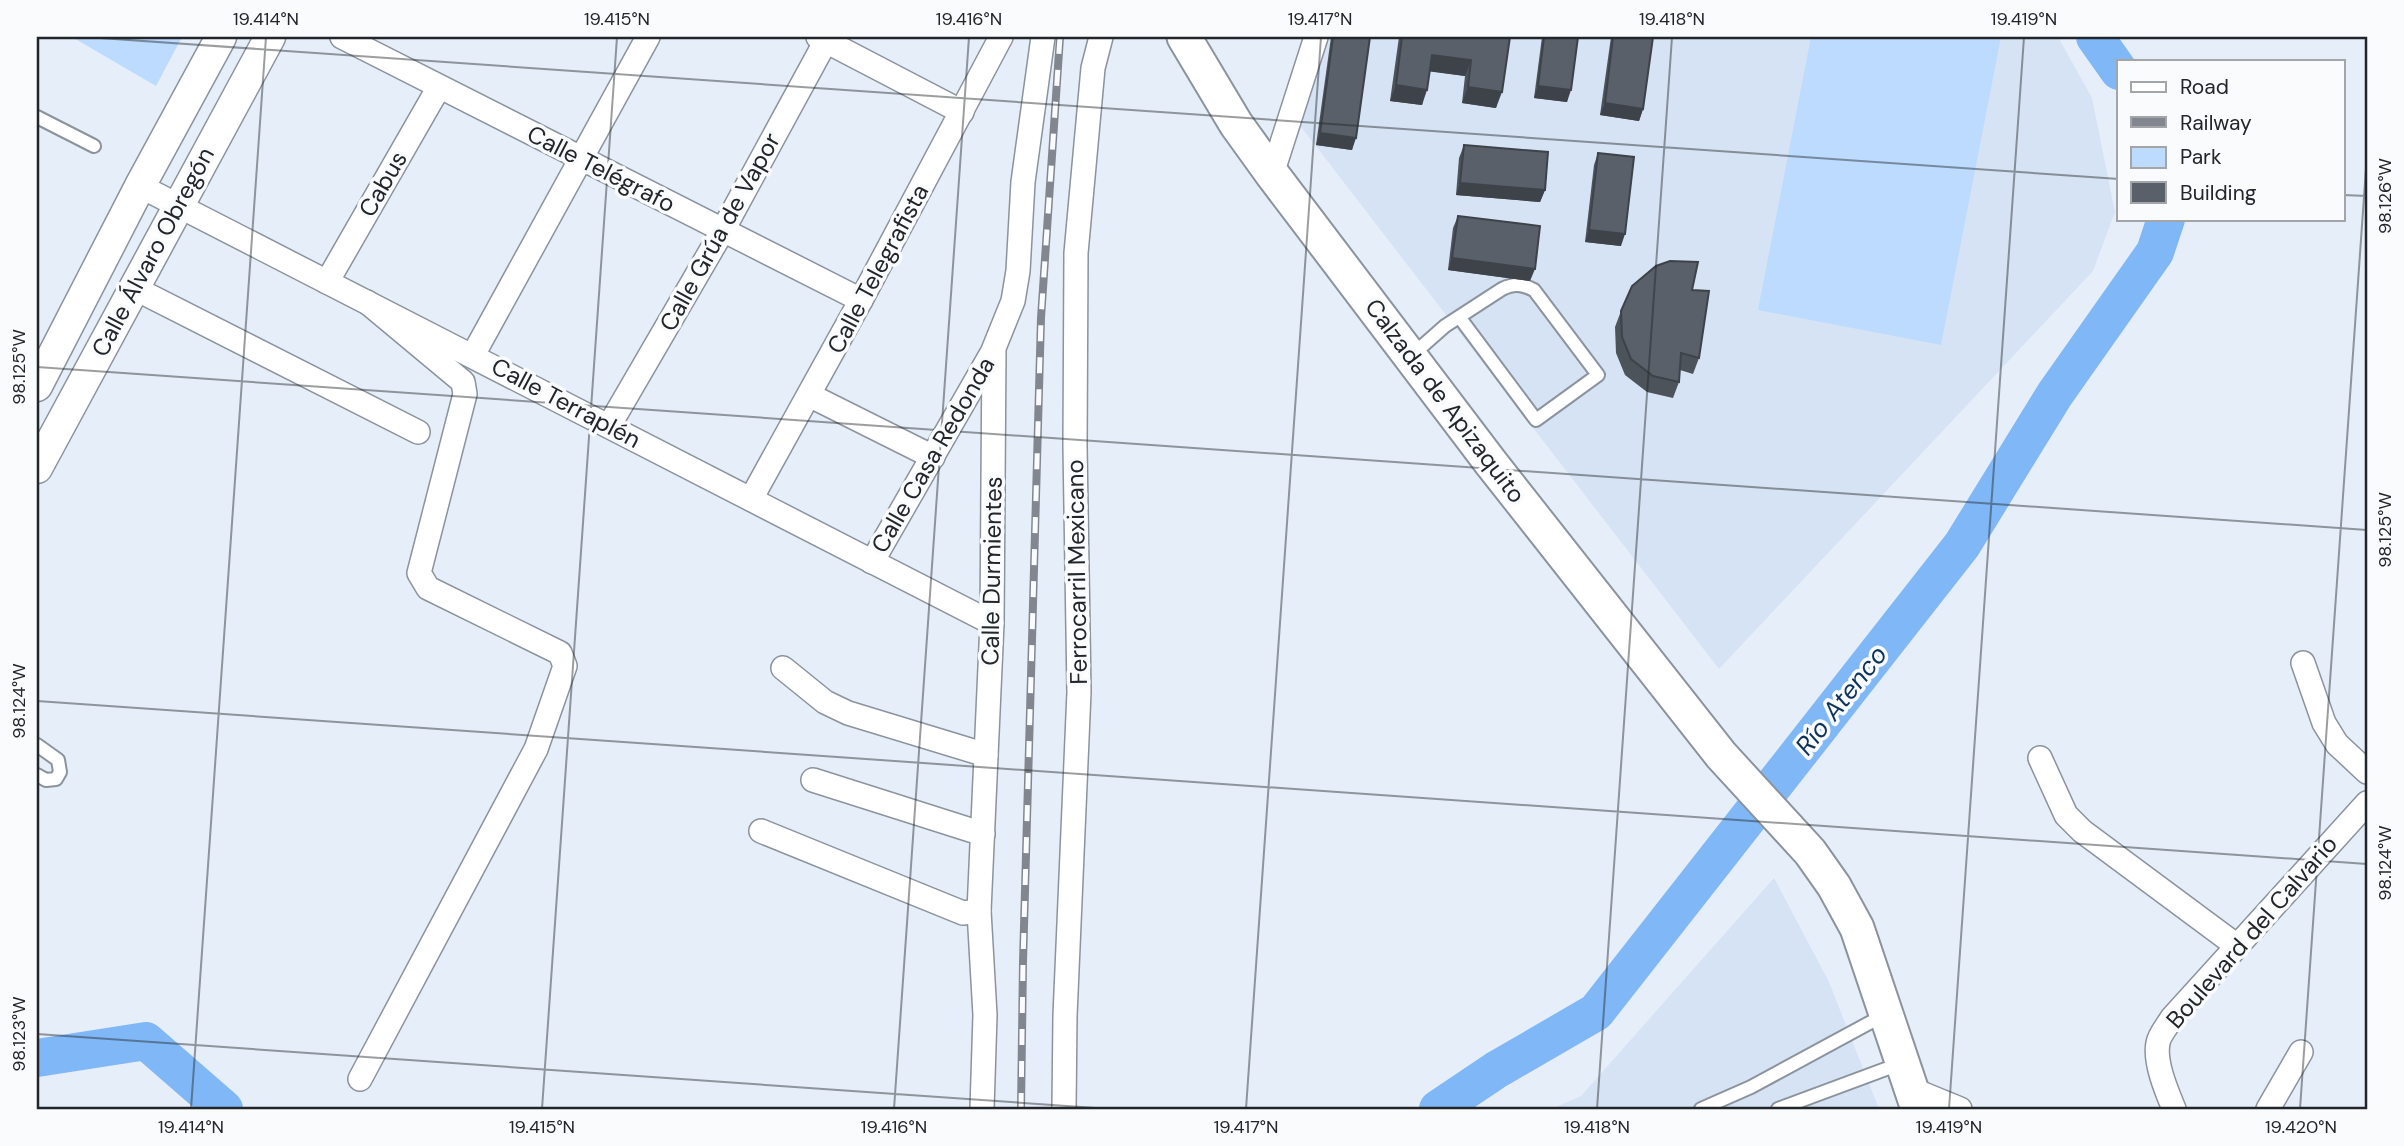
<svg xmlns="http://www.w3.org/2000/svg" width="2404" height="1146" viewBox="0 0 2404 1146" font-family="'DM Sans',sans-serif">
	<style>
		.built { fill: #d6e3f4 }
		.green { fill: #bcdbff }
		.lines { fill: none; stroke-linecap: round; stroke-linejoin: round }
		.river { stroke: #80b7f6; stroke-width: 38 }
		.service-casing { stroke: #8b939d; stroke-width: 16 }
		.minor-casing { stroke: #8b939d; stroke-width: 26 }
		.tertiary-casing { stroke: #8b939d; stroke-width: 33 }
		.secondary-casing { stroke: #8b939d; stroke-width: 37 }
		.service { stroke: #fff; stroke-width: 12 }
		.minor { stroke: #fff; stroke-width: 23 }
		.tertiary { stroke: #fff; stroke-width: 30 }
		.secondary { stroke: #fff; stroke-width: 33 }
		.rail-casing { stroke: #82878f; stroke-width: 8 }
		.rail { stroke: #f9fbfd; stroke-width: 5; stroke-dasharray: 16; stroke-linecap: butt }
		.wall { fill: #4d535a }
		.shaded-wall { fill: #3e434a }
		.building { fill: #596069; stroke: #3e434a; stroke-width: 2 }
		.ticks { fill: none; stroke: #222529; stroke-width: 2; stroke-opacity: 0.45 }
		.labels { text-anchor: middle; stroke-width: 7; stroke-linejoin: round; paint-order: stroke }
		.street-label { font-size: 24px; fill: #222529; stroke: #f9fbfd }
		.water-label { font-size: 26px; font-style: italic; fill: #0d335c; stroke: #f9fbfd }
		.neatline { fill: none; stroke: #222529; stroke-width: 2.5 }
		.ticks-label { font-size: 18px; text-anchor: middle; fill: #222529 }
	</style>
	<rect width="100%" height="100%" fill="#e6eef9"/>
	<g class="built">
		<path d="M1323,37H2058L2092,98L2115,212L2093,271L1719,669L1295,119Z"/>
		<path d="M1774,878L1829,982L1879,1109H1551L1581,1096Z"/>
	</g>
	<g class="green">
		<path d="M72,37H182L156,86Z"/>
		<path d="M1811,37H2001L1941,345L1758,310Z"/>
	</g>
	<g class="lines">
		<g class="river">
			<path d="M2095,37L2119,71"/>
			<path d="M37,1058L146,1041L224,1109"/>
			<path d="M1438,1109L1496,1070L1596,1012L1962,545L2055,394L2155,252L2166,219"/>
		</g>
		<defs>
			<g id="service">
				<path d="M37,117L94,146"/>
				<path d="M1411,356L1445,326L1502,289C1514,283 1522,284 1534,290L1598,375L1536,420L1460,318"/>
				<path d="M37,745L58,760L60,772L56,779L46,780L37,775"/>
				<path d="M1701,1109L1751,1087L1884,1015"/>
				<path d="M1778,1109L1902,1063"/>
			</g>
			<g id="minor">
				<path d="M342,37L861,300"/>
				<path d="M818,37L962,112"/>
				<path d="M1272,174L1316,37"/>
				<path d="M140,186L992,623"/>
				<path d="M327,282L439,87"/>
				<path d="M134,288L418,432"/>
				<path d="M473,355L648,37"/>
				<path d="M809,395L933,457"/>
				<path d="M609,426L723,230L828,37"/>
				<path d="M751,499L861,300L1001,37"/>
				<path d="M872,562L993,351"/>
				<path d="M2303,663L2324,723L2337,744L2367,772"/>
				<path d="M783,668L825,702L848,713L986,755"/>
				<path d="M2040,758L2066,815L2082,831L2237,946"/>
				<path d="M813,780L983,834"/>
				<path d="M761,831L963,913L979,911"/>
				<path d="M360,1079L536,749L565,666L560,653L428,588L419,573L465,394L463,382L367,302"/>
				<path d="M1911,1089L1960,1109"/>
				<path d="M982,1109L985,1015L979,911L992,623L994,348L1013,301L1018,271L1023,182L1043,37"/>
				<path d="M1064,1109L1065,1016L1079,692L1075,446L1076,253L1093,68L1101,37"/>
				<path d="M2174,1109C2167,1092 2154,1062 2158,1043C2159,1035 2168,1025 2172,1018L2367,803"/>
				<path d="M2268,1109L2301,1052"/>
			</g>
			<g id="tertiary">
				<path d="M37,386L140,186L221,37"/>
				<path d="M37,468L270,37"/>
			</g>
			<path id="secondary" d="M1184,37L1236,124L1272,174L1491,463L1721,755L1810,852L1834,886L1857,928L1918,1109"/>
		</defs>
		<use href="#service" class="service-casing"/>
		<use href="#minor" class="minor-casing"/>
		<use href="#tertiary" class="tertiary-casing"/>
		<use href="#secondary" class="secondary-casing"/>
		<use href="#service" class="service"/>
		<use href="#minor" class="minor"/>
		<use href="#tertiary" class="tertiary"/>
		<use href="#secondary" class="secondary"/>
		<defs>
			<path id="rail" d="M1021,1109L1023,962L1041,318L1060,37"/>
		</defs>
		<use href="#rail" class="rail-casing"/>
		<use href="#rail" class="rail"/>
	</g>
	<g class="wall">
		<path d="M1331,37H1370L1352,150L1316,145Z"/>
		<path d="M1399,37H1510L1496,108L1462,103L1465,76L1430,71L1422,105L1390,101Z"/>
		<path d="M1542,37H1578L1567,102L1534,98Z"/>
		<path d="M1611,37H1653L1643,109L1639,121L1600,115Z"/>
		<path d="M1464,145L1545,190L1540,202L1456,195L1459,158Z"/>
		<path d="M1598,153L1621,246L1585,242L1594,165Z"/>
		<path d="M1458,216L1530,281L1448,270L1453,228Z"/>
		<path d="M1692,290L1699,358L1693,374L1680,370L1679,382L1673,398L1647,392L1625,375L1616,353L1615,327L1621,311Z"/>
	</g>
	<g class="shaded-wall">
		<path d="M1432,55L1471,60L1465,76L1426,71Z"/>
		<path d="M1396,85L1427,90L1422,105L1390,101Z"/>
		<path d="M1538,86L1571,90L1567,102L1534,98Z"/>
		<path d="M1468,87L1502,92L1496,108L1462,103Z"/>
		<path d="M1605,103L1643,109L1639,121L1600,115Z"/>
		<path d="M1320,133L1356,138L1352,150L1316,145Z"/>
		<path d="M1460,183L1545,190L1540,202L1456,195Z"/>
		<path d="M1589,230L1625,234L1621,246L1585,242Z"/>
		<path d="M1452,258L1535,269L1530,281L1448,270Z"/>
	</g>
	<g class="building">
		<path d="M1333,37H1370L1356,138L1320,133Z"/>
		<path d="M1402,37H1510L1502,92L1468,87L1471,60L1432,55L1427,90L1396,85Z"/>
		<path d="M1544,37H1578L1571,90L1538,86Z"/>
		<path d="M1613,37H1653L1643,109L1605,103Z"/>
		<path d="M1464,145L1548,152L1545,190L1460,183Z"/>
		<path d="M1598,153L1634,157L1625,234L1589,230Z"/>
		<path d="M1458,216L1540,226L1535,269L1452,258Z"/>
		<path d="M1670,261L1698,262L1692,290L1709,291L1699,358L1681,353L1679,382L1653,376L1631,359L1622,337L1621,311L1632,286L1656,266Z"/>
	</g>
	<path class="ticks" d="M86,37L2119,179M2343,195L2367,196M37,367L2367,530M37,701L2367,864M37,1034L1110,1109M191,1109L266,37M542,1109L617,37M894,1109L969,37M1246,1109L1321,37M1597,1109L1672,37M1949,1109L2024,37M2300,1109L2367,154"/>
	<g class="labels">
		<g class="street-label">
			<text transform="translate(601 169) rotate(27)" y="8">Calle Telégrafo</text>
			<text transform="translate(383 184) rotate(-60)" y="8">Cabus</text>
			<text transform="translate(720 232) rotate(-61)" y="8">Calle Grúa de Vapor</text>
			<text transform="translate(153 252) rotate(-62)" y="8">Calle Álvaro Obregón</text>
			<text transform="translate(878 269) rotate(-62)" y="8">Calle Telegrafista</text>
			<text transform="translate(1445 401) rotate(53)" y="8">Calzada de Apizaquito</text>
			<text transform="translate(566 403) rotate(28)" y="8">Calle Terraplén</text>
			<text transform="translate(933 455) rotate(-60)" y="8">Calle Casa Redonda</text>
			<text transform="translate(992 571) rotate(-89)" y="8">Calle Durmientes</text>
			<text transform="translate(1077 572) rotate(-91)" y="8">Ferrocarril Mexicano</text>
			<text transform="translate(2252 932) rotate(-49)" y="8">Boulevard del Calvario</text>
		</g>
		<g class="water-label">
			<text transform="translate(1841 700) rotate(-52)" y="9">Río Atenco</text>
		</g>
	</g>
	<rect width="2404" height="1146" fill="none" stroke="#f9fbfd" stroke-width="77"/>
	<rect x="2117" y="60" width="228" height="161" fill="#f9fbfd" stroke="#a3a5a8" stroke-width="2"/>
	<rect x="2131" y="82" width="35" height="10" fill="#ffffff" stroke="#a3a5a8" stroke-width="2"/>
	<text x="2180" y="94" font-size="21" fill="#222529">Road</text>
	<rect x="2131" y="117" width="35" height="10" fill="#82878f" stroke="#a3a5a8" stroke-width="2"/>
	<text x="2180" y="130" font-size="21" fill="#222529">Railway</text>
	<rect x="2131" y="147" width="35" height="21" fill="#bcdbff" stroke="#a3a5a8" stroke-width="2"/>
	<text x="2180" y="164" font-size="21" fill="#222529">Park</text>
	<rect x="2131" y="182" width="35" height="21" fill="#596069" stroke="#a3a5a8" stroke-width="2"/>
	<text x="2180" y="200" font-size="21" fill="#222529">Building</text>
	<rect x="38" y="38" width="2328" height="1070" class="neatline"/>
	<g class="ticks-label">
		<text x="266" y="25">19.414°N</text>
		<text x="617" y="25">19.415°N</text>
		<text x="969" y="25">19.416°N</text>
		<text x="1320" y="25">19.417°N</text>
		<text x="1672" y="25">19.418°N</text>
		<text x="2024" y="25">19.419°N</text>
		<text transform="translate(2385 196) rotate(-90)" y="6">98.126°W</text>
		<text transform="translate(19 367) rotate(-90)" y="6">98.125°W</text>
		<text transform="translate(2385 530) rotate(-90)" y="6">98.125°W</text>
		<text transform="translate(19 701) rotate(-90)" y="6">98.124°W</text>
		<text transform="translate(2385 863) rotate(-90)" y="6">98.124°W</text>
		<text transform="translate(19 1034) rotate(-90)" y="6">98.123°W</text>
		<text x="191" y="1133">19.414°N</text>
		<text x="542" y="1133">19.415°N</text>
		<text x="894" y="1133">19.416°N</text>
		<text x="1246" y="1133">19.417°N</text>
		<text x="1597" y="1133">19.418°N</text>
		<text x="1949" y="1133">19.419°N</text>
		<text x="2301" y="1133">19.420°N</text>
	</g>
</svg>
